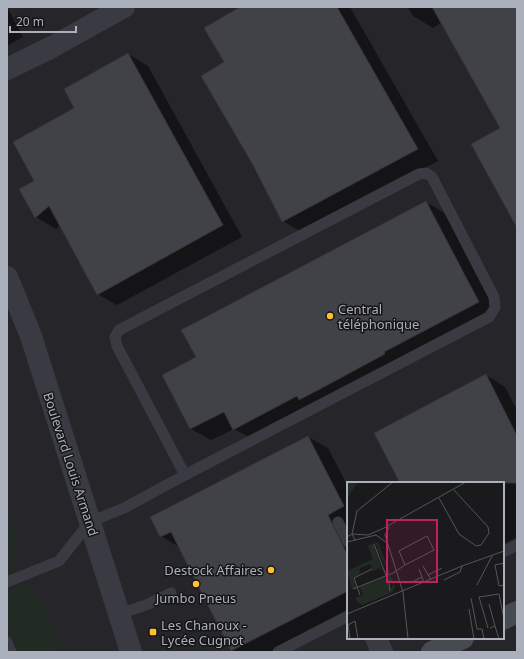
<svg xmlns="http://www.w3.org/2000/svg" width="524" height="659" viewBox="0 0 524 659" font-family="'Noto Sans',sans-serif">
	<style>
		.built { fill: #262529; fill-rule: evenodd }
		.green { fill: #212b23 }
		.shadow { fill: #0007 }
		.building { fill: #414247; stroke: #343338 }
		.lines { fill: none; stroke-linecap: round; stroke-linejoin: round }
		.service { stroke: #3a3b42; stroke-width: 11 }
		.minor { stroke: #3a3b42; stroke-width: 22 }
		.secondary { stroke: #484a52; stroke-width: 22 }
		.poi-dot { fill: #ffc02f; stroke: #151517; stroke-width: 1.5 }
		.labels { text-anchor: middle; stroke-width: 3; stroke-linejoin: round; paint-order: stroke }
		.poi-label { font-size: 13px; fill: #abb0bd; stroke: #151517; text-anchor: start }
		.street-label { font-size: 13px; fill: #abb0bd; stroke: #151517 }
		.inset-road { fill: none; stroke: #54565c; stroke-width: 1 }
		.view { fill: #c12060; fill-opacity: 0.15; stroke: #c12060; stroke-width: 2 }
		.inset-edge { fill: none; stroke: #abb0bd; stroke-width: 2 }
	</style>
	<rect width="100%" height="100%" fill="#1a1a1c"/>
	<path class="built" d="M7,7H517V652H7ZM348,483H503V638H348Z"/>
	<g class="green">
		<path d="M7,513L20,545L12,548L16,560L12,562L15,567L7,569Z"/>
		<path d="M30,582L36,599L43,603L63,652H18L7,623V597L10,592L16,587Z"/>
	</g>
	<g class="shadow">
		<path d="M7,7L23,37L7,46Z"/>
		<path d="M242,7H350L438,161L303,233L283,221L225,63Z"/>
		<path d="M408,7H517V226L501,128L442,22L433,28L413,16Z"/>
		<path d="M128,54L148,66L242,237L117,305L97,294L60,225L56,229L36,217L20,190L36,181L75,108Z"/>
		<path d="M426,202L446,214L499,314L254,440L234,429L211,440L191,429L163,376L197,358Z"/>
		<path d="M486,375L505,387L517,410V537L503,544V483H401Z"/>
		<path d="M308,437L328,448L348,487V525L347,526L348,528V612L271,652H235L232,650L181,548L161,536Z"/>
	</g>
	<g class="building">
		<path d="M240,7H337L418,149L282,222L253,165L201,76L224,62L204,28Z"/>
		<path d="M432,7H517V228L471,144L500,128Z"/>
		<path d="M128,53L223,225L97,295L49,206L35,218L19,189L34,181L13,142L74,108L64,89Z"/>
		<path d="M426,201L479,302L384,352L385,354L320,389L299,400L297,396L233,430L224,412L190,429L162,375L196,357L181,330Z"/>
		<path d="M486,374L517,436V483H400L374,433Z"/>
		<path d="M308,436L344,506L328,515L348,556V591L231,651L171,532L160,537L150,517Z"/>
	</g>
	<g class="lines">
		<g class="service">
			<path d="M426,173L432,177L494,297L495,308L489,317L185,475L117,346L115,337L119,330L419,174Z"/>
			<path d="M338,522L348,542"/>
			<path d="M503,552L517,545"/>
			<path d="M7,582L59,561L90,522L124,508L185,475"/>
			<path d="M119,614L146,605L171,593"/>
			<path d="M7,642L11,652"/>
			<path d="M278,652L348,616"/>
		</g>
		<g class="minor">
			<path d="M7,69L52,47L124,7"/>
			<path d="M7,277L31,336L131,652"/>
			<path d="M376,638L382,652"/>
		</g>
		<g class="secondary">
			<path d="M503,619L517,612"/>
			<path d="M432,652L463,638"/>
		</g>
	</g>
	<g class="poi-dot">
		<circle cx="330" cy="316" r="4"/>
		<circle cx="271" cy="570" r="4"/>
		<circle cx="196" cy="584" r="4"/>
		<rect x="149" y="628" width="8" height="8" rx="2"/>
	</g>
	<g class="labels">
		<g class="poi-label">
			<text x="338" y="314">Central<tspan x="338" dy="15">téléphonique</tspan></text>
			<text x="263" y="575" text-anchor="end">Destock Affaires</text>
			<text x="196" y="603" text-anchor="middle">Jumbo Pneus</text>
			<text x="161" y="630">Les Chanoux -<tspan x="161" dy="15">Lycée Cugnot</tspan></text>
		</g>
		<g class="street-label">
			<text transform="translate(71 464) rotate(72)" y="5">Boulevard Louis Armand</text>
		</g>
	</g>
	<g transform="translate(347 482)">
		<rect width="157" height="157" fill="#1a1a1c"/>
		<path d="M0,0H11L0,16ZM31,60L42,89V91H39V85L30,67L32,66L27,61ZM26,61L37,93L33,86L26,89L23,82L13,86L12,93L6,95L9,105L5,107L0,89L26,77L21,64ZM43,93L48,104L46,110L15,123L10,119L8,116L16,113L13,105L37,95L42,101V109L47,102L42,100L41,95Z" fill="#212b23"/>
		<path class="inset-road" d="M92,16L112,52L129,64L134,63L142,51L141,45L107,8M42,45L38,53L56,110M80,54L87,68L58,83L52,69ZM0,55L5,52L21,53L35,47L119,0M8,58L5,52L10,29L46,0M0,60L29,53L39,60M27,62L42,101L43,109M157,81L148,83L152,104L157,103M76,84L84,98M72,87L77,101M81,93L95,86M97,98L113,90L115,84M63,101L75,95M130,103L145,74M6,107L46,91L58,83M56,110L61,157M13,113L7,96L25,87M124,116L130,147H135L137,157M142,122L148,144L143,146M122,127L127,157M0,132L115,84L157,69M148,144L152,157M141,146L132,115L152,112L157,137M3,157L1,143L8,139L11,157"/>
		<path class="view" d="M40,38H90V100H40Z"/>
		<rect width="157" height="157" class="inset-edge"/>
	</g>
	<rect width="524" height="659" fill="none" stroke="#abb0bd" stroke-width="16"/>
	<path d="M10 26v6h66v-6" fill="none" stroke="#abb0bd" stroke-width="2"/>
	<text x="16" y="26" font-size="12" fill="#abb0bd" stroke="#151517" stroke-width="3" paint-order="stroke">20 m</text>
</svg>
